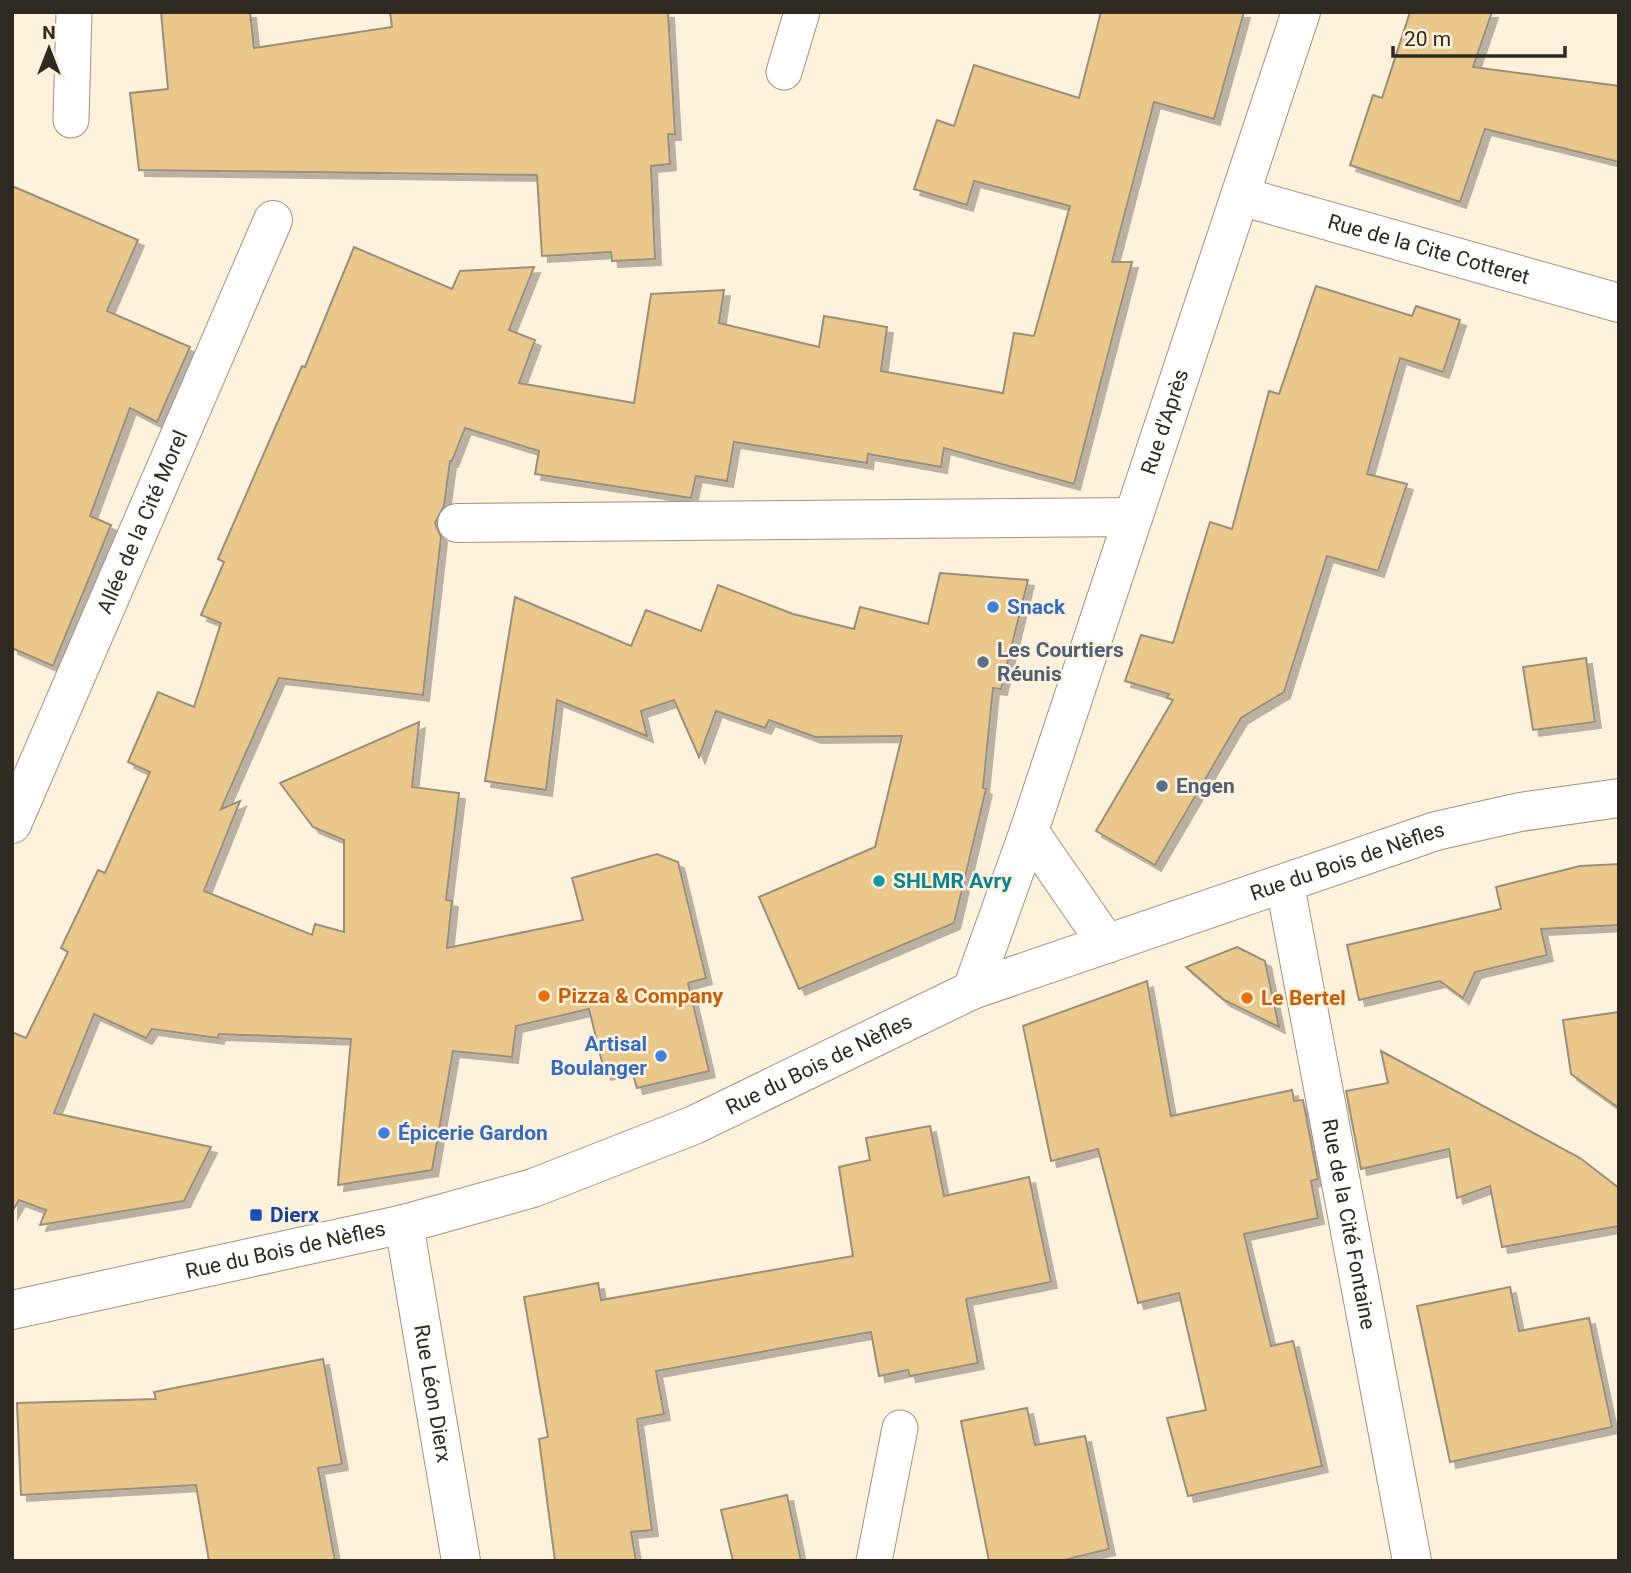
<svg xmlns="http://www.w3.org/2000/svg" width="1631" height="1573" viewBox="0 0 1631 1573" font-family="Roboto,sans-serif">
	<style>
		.building { fill: #eac88b; stroke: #9a8f7c; stroke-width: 2; filter: url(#shadow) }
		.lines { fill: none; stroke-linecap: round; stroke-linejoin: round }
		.lane-casing { stroke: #9e9481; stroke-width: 37 }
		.street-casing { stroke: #9e9481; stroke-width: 40 }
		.secondary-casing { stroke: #9e9481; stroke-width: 40 }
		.lane { stroke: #fff; stroke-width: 35 }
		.street { stroke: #fff; stroke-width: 38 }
		.secondary { stroke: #fff; stroke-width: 38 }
		.shop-dot { fill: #3f7fe0; stroke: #fef2dd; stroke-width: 2.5 }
		.service-dot { fill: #5c6f8a; stroke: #fef2dd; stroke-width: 2.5 }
		.culture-dot { fill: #0f9aa8; stroke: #fef2dd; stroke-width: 2.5 }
		.food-dot { fill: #e8710a; stroke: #fef2dd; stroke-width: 2.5 }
		.transit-dot { fill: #1a4fb4; stroke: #fef2dd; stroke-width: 2.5 }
		.labels { text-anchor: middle; stroke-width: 5; stroke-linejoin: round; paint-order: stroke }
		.street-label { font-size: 21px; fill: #2e2a22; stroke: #fef2dd }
		.shop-label { font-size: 21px; font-weight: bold; fill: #366cbe; stroke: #fef2dd; text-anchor: start }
		.service-label { font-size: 21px; font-weight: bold; fill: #4e5e75; stroke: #fef2dd; text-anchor: start }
		.culture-label { font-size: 21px; font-weight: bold; fill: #0d838f; stroke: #fef2dd; text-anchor: start }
		.food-label { font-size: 21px; font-weight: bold; fill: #c56008; stroke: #fef2dd; text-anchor: start }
		.transit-label { font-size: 21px; font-weight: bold; fill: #164399; stroke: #fef2dd; text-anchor: start }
	</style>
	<defs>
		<filter id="shadow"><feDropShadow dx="6" dy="6" stdDeviation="0" flood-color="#0004"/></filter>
	</defs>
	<rect width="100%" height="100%" fill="#fef2dd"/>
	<g class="building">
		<path d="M161,12H250L254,48L392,27L390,12H668L675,134H668L670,164L651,166L655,259L612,261L611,252L542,256L537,175L139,170L130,93L168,89Z"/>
		<path d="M1101,12H1244L1214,119L1154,102L1112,262H1132L1074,484L944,448L941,467L868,454L867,463L734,442L727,481L696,476L691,498L535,474L539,451L465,428L452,461H450L444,506L435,523L441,537L423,695L279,678L221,809L240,801L204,891L312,935L315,924L344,932V840L313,827L280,783L419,722L412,787L459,793L446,900L452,901L447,948L583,920L572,878L657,854L678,862L706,978L688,983L709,1071L637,1088L631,1068L605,1074L589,1009L516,1026L512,1057L453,1051L432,1170L338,1185L351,1039L219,1034L218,1038L152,1029L146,1038L94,1014L54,1113L211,1147L184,1201L40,1225L46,1210L19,1200L12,1212V1032L26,1038L68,952L61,948L98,870L105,873L150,772L128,762L158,692L194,707L221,623L201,615L224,562L218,559L302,366L305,367L354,247L452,289L460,271L534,267L509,330L535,340L519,383L634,403L651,294L724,290L719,323L819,347L824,316L887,327L881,371L1003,393L1014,333L1034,336L1070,206L974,181L967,205L914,189L937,120L954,126L974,65L1079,98Z"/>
		<path d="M1410,12H1492L1473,67L1619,86V162L1485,129L1460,202L1350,165L1373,95L1382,98Z"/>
		<path d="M12,186L138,240L107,311L190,347L157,422L130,408L90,516L111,525L53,666L12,648Z"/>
		<path d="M1316,286L1412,316L1416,306L1460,320L1443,372L1400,358L1367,474L1407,484L1378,571L1327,556L1284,692L1241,718L1155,865L1096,831L1173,700L1167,698L1169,694L1125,681L1141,635L1173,643L1210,522L1232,529L1269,391L1279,394Z"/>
		<path d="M940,573L1028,580L1001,689L993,688L983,788L986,789L954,923L799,989L759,897L875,847L902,736L815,737L769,720L765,728L716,711L699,757L674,700L641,711L647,736L557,700L546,790L485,781L515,597L631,646L646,610L701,631L718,585L793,614L854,629L860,607L928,624Z"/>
		<path d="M1586,658L1595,722L1533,730L1523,667Z"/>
		<path d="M1619,864V925L1541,929L1547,955L1475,972L1463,998L1440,981L1359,1000L1347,945L1501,909L1496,887L1580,866Z"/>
		<path d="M1237,947L1265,961L1279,1027L1224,1000L1186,967Z"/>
		<path d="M1147,981L1171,1116L1292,1090L1294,1101L1303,1100L1318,1179L1311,1181L1318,1218L1244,1234L1271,1346L1293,1341L1322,1466L1188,1496L1167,1418L1206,1410L1179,1293L1138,1303L1098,1149L1051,1161L1023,1026Z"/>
		<path d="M1619,1012V1108L1571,1074L1563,1020Z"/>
		<path d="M1381,1051L1580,1158L1619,1188V1226L1502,1247L1490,1186L1457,1198L1449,1149L1361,1169L1346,1091L1388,1083Z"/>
		<path d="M930,1126L944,1196L1029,1177L1051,1282L966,1299L978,1363L910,1376L908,1370L879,1376L871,1332L656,1371L664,1414L637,1419L652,1530L631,1532L636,1561H555L539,1439L548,1437L524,1297L598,1283L601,1300L853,1256L839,1167L870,1160L866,1138Z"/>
		<path d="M1510,1287L1519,1331L1589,1318L1612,1427L1450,1462L1417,1306Z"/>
		<path d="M323,1359L342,1464L318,1468L335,1561H209L196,1485L21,1495L17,1403L156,1399L154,1392Z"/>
		<path d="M1027,1408L1035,1445L1085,1436L1109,1549L1060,1561H989L961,1421Z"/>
		<path d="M787,1495L801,1561H733L721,1510Z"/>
	</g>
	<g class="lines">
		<defs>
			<g id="lane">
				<path d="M784,72L802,12"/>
				<path d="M71,120L74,12"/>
				<path d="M874,1561L900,1428"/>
			</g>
			<g id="street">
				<path id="s1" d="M1240,196L1619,303"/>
				<path d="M457,523L1133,517"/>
				<path id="s2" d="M12,824L273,220"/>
				<path d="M1029,831L1107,944"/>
				<path id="s3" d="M1285,885L1412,1561"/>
				<path id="s4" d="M972,990L1029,831L1301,12"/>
				<path id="s5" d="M404,1224L461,1561"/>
			</g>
			<g id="secondary">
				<path id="s6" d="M12,1310L404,1224L533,1188L694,1125L972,990L1436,831L1520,812L1619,798"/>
			</g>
		</defs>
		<use href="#lane" class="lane-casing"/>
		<use href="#street" class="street-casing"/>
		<use href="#secondary" class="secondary-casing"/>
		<use href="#lane" class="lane"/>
		<use href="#street" class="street"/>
		<use href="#secondary" class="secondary"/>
	</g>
	<g class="shop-dot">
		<circle cx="993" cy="607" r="7"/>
		<circle cx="661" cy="1056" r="7"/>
		<circle cx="384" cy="1133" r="7"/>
	</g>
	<g class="service-dot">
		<circle cx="983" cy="662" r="7"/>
		<circle cx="1162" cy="786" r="7"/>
	</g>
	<circle class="culture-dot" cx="879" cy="881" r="7"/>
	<g class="food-dot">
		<circle cx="544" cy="996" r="7"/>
		<circle cx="1247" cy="998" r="7"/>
	</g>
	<rect class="transit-dot" x="249" y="1208" width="14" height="14" rx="3.5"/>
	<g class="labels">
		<g class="street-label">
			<text dy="7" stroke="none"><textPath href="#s1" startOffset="196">Rue de la Cite Cotteret</textPath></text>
			<text dy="7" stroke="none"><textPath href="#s4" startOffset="600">Rue d'Après</textPath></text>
			<text dy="7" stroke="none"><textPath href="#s2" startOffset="329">Allée de la Cité Morel</textPath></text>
			<text dy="7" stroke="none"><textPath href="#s6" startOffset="1414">Rue du Bois de Nèfles</textPath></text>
			<text dy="7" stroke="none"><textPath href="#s6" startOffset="847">Rue du Bois de Nèfles</textPath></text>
			<text dy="7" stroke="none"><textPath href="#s3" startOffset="345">Rue de la Cité Fontaine</textPath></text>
			<text dy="7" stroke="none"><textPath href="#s6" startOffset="280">Rue du Bois de Nèfles</textPath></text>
			<text dy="7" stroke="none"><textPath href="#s5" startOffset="172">Rue Léon Dierx</textPath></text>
		</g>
		<g class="shop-label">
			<text x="1007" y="614">Snack</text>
			<text x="647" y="1051" text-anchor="end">Artisal<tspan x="647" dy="24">Boulanger</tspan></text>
			<text x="398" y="1140">Épicerie Gardon</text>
		</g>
		<g class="service-label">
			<text x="997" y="657">Les Courtiers<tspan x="997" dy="24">Réunis</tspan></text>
			<text x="1176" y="793">Engen</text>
		</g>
		<g class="culture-label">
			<text x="893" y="888">SHLMR Avry</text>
		</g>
		<g class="food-label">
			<text x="558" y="1003">Pizza &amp; Company</text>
			<text x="1261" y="1005">Le Bertel</text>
		</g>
		<g class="transit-label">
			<text x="270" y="1222">Dierx</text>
		</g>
	</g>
	<rect width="1631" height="1573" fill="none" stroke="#2e2a22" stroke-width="28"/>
	<g transform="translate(49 49)" stroke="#fef2dd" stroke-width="5" paint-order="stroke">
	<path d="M0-5L12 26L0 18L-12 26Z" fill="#2e2a22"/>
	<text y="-10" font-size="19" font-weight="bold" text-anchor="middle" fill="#2e2a22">N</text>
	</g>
	<path d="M1393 46v10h172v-10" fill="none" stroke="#2e2a22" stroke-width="3.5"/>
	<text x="1404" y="46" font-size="21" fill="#2e2a22" stroke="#fef2dd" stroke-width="5" paint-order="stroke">20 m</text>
</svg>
